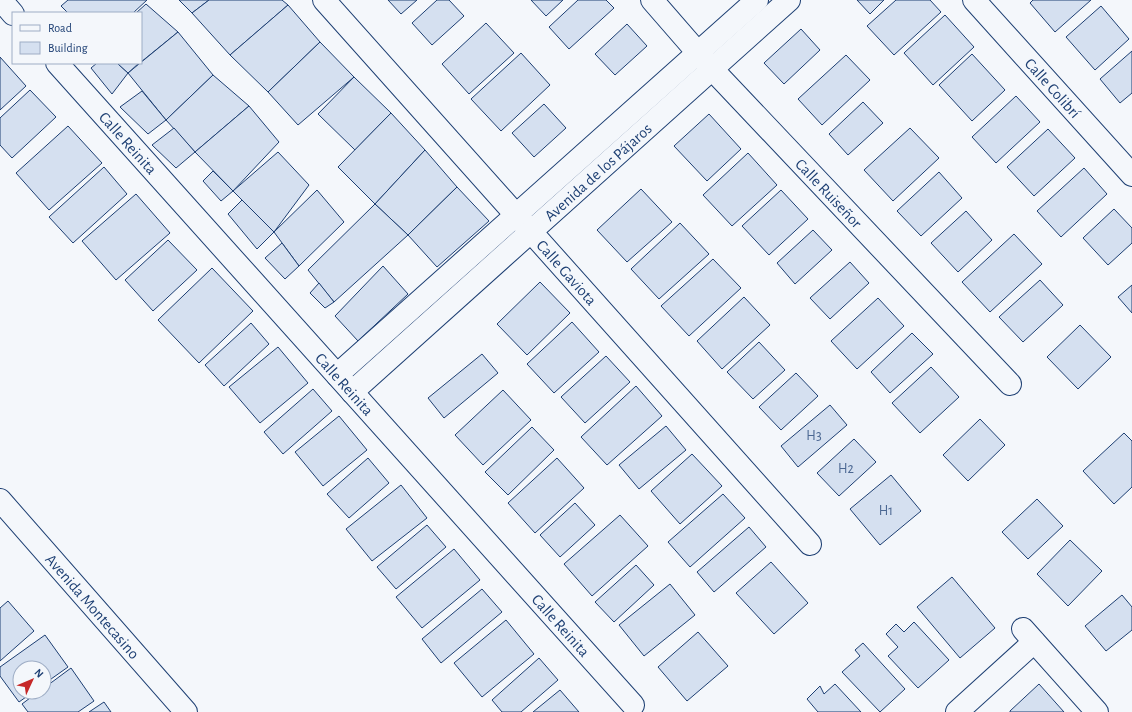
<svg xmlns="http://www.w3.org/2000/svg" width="1132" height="712" viewBox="0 0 1132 712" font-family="'Alegreya Sans',sans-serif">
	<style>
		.building { fill: #d5e0f0; stroke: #1d3f73 }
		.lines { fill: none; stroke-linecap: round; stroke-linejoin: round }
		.street-casing { stroke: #1d3f73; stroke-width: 24 }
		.secondary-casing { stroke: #1d3f73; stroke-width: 24 }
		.street { stroke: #f4f7fb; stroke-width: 22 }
		.secondary { stroke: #f4f7fb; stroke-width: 22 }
		.labels { text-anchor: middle; stroke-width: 3; stroke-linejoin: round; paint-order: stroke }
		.number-label { font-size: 14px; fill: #4b6792 }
		.street-label { font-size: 16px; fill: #1d3f73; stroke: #f4f7fb }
	</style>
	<rect width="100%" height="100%" fill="#f4f7fb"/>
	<g class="building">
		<path d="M68,0H147L133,13H68L61,6Z"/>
		<path d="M179,0H209L192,13Z"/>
		<path d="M209,0H282L288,5L230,55L192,13Z"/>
		<path d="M388,0H417L401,14Z"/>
		<path d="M437,0H449L464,16L432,45L412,23Z"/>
		<path d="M531,0H563L546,16Z"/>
		<path d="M578,0H606L614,8L569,49L549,27Z"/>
		<path d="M857,0H884L870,14Z"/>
		<path d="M896,0H930L941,12L894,55L867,26Z"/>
		<path d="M1033,0H1091L1055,32L1030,3Z"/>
		<path d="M146,4L178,32L141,62V13H136Z"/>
		<path d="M288,5L320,42L268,92L230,55Z"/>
		<path d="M1101,6L1129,39L1095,70L1066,37Z"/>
		<path d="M945,15L974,47L933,85L904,53Z"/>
		<path d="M486,23L514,53L469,94L442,64Z"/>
		<path d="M627,24L647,46L615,75L595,54Z"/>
		<path d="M801,29L820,50L784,84L764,63Z"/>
		<path d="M178,32L213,75L166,120L128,73Z"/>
		<path d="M320,42L354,77L298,125L268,92Z"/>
		<path d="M1132,51V93L1120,103L1100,79Z"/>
		<path d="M521,53L550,85L501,131L471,99Z"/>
		<path d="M972,54L1005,90L972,121L939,85Z"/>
		<path d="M846,55L870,80L822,125L798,99Z"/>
		<path d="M0,57L26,86L0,110Z"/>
		<path d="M97,63H117L128,73L112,94L91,68Z"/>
		<path d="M117,63H139L128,73Z"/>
		<path d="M213,75L249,106L195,152L166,120Z"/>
		<path d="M354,77L391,113L355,150L318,114Z"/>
		<path d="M30,90L56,117L12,158L0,145V118Z"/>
		<path d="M142,91L166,120L148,134L120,107Z"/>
		<path d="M1016,96L1040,122L996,163L972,137Z"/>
		<path d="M863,102L883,123L848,155L829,134Z"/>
		<path d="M544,104L566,128L534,157L512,133Z"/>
		<path d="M249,106L279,142L233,191L195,152Z"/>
		<path d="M391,113L425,150L375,204L338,167Z"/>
		<path d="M709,114L741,149L707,181L674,146Z"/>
		<path d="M68,126L102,163L49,210L16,173Z"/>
		<path d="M174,128L195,152L176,168L152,145Z"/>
		<path d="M910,128L939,158L893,201L864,170Z"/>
		<path d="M1048,129L1075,158L1034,196L1007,167Z"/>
		<path d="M425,150L457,187L408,235L375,204Z"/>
		<path d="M278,152L309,185L274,232L233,191Z"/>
		<path d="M748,153L777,185L732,226L703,195Z"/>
		<path d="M104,167L127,194L73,243L49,217Z"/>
		<path d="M1084,168L1107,194L1061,237L1037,211Z"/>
		<path d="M213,171L233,191L221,201L203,181Z"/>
		<path d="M939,172L962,198L921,236L897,211Z"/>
		<path d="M457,187L489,221L437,267L408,235Z"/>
		<path d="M641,189L672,222L627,262L597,230Z"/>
		<path d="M317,190L344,222L299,266L274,232Z"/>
		<path d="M781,190L808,219L769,255L742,226Z"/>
		<path d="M136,194L170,233L116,280L82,241Z"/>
		<path d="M242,200L274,232L257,249L228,214Z"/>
		<path d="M375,204L408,235L334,302L308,270Z"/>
		<path d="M1114,209L1132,228V243L1108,265L1083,238Z"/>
		<path d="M966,211L992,240L958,272L931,243Z"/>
		<path d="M680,223L709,254L659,299L631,269Z"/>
		<path d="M813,230L832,250L795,284L777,263Z"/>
		<path d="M1014,234L1042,264L990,312L962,282Z"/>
		<path d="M168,240L197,270L153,311L125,280Z"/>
		<path d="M282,243L299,266L285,279L265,258Z"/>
		<path d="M713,259L741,288L689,336L661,306Z"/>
		<path d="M850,262L869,283L830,319L810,298Z"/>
		<path d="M383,266L408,294L358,341L335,316Z"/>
		<path d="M212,268L253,311L199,363L158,320Z"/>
		<path d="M1040,280L1063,305L1023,342L999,317Z"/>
		<path d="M540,282L570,313L527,355L497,324Z"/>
		<path d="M319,283L334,302L325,308L310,293Z"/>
		<path d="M1132,285V313L1118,297Z"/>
		<path d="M744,297L770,325L722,369L697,341Z"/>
		<path d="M878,298L904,326L857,369L831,341Z"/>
		<path d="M572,322L599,352L554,393L527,364Z"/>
		<path d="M251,323L269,344L224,386L205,365Z"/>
		<path d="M1080,325L1111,357L1078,389L1047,357Z"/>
		<path d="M912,333L933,354L890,393L871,372Z"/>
		<path d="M759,342L785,370L753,399L727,372Z"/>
		<path d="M278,347L308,383L260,423L229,387Z"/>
		<path d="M482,354L498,373L444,418L428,398Z"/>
		<path d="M606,356L630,382L585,423L561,397Z"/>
		<path d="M931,367L959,397L920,433L892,403Z"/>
		<path d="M796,373L818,396L781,430L759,407Z"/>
		<path d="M636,386L662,416L607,465L581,437Z"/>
		<path d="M313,389L332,411L283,454L264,432Z"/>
		<path d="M503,390L531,420L483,465L455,435Z"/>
		<path d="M830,405L847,425L798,467L781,446Z"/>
		<path d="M339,416L367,450L323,486L295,452Z"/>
		<path d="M980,419L1005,445L968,481L943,455Z"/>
		<path d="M666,426L686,450L639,489L619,465Z"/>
		<path d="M532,427L554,450L508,495L485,472Z"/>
		<path d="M1124,433L1132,441V487L1114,504L1083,471Z"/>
		<path d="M854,439L876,462L839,496L817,473Z"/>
		<path d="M692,454L722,486L680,524L651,491Z"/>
		<path d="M368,458L389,483L349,518L327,494Z"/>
		<path d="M557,458L584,488L535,533L508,503Z"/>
		<path d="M891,475L921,511L880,545L850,509Z"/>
		<path d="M401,485L427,518L372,561L346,529Z"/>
		<path d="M723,494L745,518L690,567L668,542Z"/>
		<path d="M1037,499L1063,526L1028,559L1002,532Z"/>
		<path d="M575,503L595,525L560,557L540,535Z"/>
		<path d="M620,515L648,546L592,596L564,564Z"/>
		<path d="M427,525L446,547L396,589L377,567Z"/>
		<path d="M749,527L766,547L714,592L697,572Z"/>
		<path d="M1070,540L1102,571L1068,606L1037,574Z"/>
		<path d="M454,549L480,580L422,628L396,597Z"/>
		<path d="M771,562L808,603L774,634L736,593Z"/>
		<path d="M636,565L654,585L614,622L595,602Z"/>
		<path d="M952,577L995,628L960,658L917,607Z"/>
		<path d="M670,584L695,615L644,656L619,625Z"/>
		<path d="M482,589L502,612L441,663L422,639Z"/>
		<path d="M1122,595L1132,607V630L1106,651L1085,626Z"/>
		<path d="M8,601L34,631L0,661V608Z"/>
		<path d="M506,620L534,654L482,697L454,663Z"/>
		<path d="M914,622L949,660L918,688L888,656L898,647L886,634L896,624L904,632Z"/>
		<path d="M698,632L728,666L687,701L658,667Z"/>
		<path d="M45,635L68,667L44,684V668H20V692H33L19,702L0,676V667Z"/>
		<path d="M863,643L905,689L880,712L842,672L860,656L855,650Z"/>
		<path d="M539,658L558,680L521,712H502L492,700Z"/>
		<path d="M71,668L94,701L78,712H28L22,704L38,692H44V688Z"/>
		<path d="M835,684L861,712H818L807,699L820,686L824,694Z"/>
		<path d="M1039,684L1064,712H1010V711Z"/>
		<path d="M560,690L579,712H533Z"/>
		<path d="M104,702L111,712H89Z"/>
	</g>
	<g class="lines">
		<defs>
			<g id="street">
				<path d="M1,0L13,14"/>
				<path id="s1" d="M324,0L810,544"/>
				<path id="s2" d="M652,0L712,69L1010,384"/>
				<path id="s3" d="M974,0L1132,175"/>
				<path id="s4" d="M57,63L633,705"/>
				<path d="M337,375L757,0"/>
				<path id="s5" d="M352,392L789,0"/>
				<path d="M1023,629L1097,712"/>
				<path d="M957,712L1034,642"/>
			</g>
			<g id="secondary">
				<path id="s6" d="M0,500L186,712"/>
			</g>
		</defs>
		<use href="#street" class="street-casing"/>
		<use href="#secondary" class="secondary-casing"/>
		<use href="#street" class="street"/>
		<use href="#secondary" class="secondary"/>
	</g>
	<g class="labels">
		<g class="number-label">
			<text x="814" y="440">H3</text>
			<text x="846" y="473">H2</text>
			<text x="886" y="515">H1</text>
		</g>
		<g class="street-label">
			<text dy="6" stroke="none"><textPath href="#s3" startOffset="118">Calle Colibrí</textPath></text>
			<text dy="6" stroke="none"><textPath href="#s4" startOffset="107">Calle Reinita</textPath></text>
			<text dy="6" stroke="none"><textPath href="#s5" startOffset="330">Avenida de los Pájaros</textPath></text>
			<text dy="6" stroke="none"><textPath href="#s2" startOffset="262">Calle Ruiseñor</textPath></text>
			<text dy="6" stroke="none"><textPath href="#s1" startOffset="365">Calle Gaviota</textPath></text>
			<text dy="6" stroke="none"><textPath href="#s4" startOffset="431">Calle Reinita</textPath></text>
			<text dy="6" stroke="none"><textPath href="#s6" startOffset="141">Avenida Montecasino</textPath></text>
			<text dy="6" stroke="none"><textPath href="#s4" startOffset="755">Calle Reinita</textPath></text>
		</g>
	</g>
	<rect x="12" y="12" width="130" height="52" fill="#f4f7fb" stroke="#9eadc5"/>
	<rect x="20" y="25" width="20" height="6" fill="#f4f7fb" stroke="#9eadc5"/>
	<text x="48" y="32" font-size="12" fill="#1d3f73">Road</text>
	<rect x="20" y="42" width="20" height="12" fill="#d5e0f0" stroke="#9eadc5"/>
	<text x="48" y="52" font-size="12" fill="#1d3f73">Building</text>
	<g transform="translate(32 680) rotate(46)"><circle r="19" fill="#f4f7fb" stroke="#9eadc5"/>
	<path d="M0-3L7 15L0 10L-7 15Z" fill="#c62828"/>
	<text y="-6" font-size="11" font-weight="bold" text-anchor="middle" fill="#1d3f73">N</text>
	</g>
</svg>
